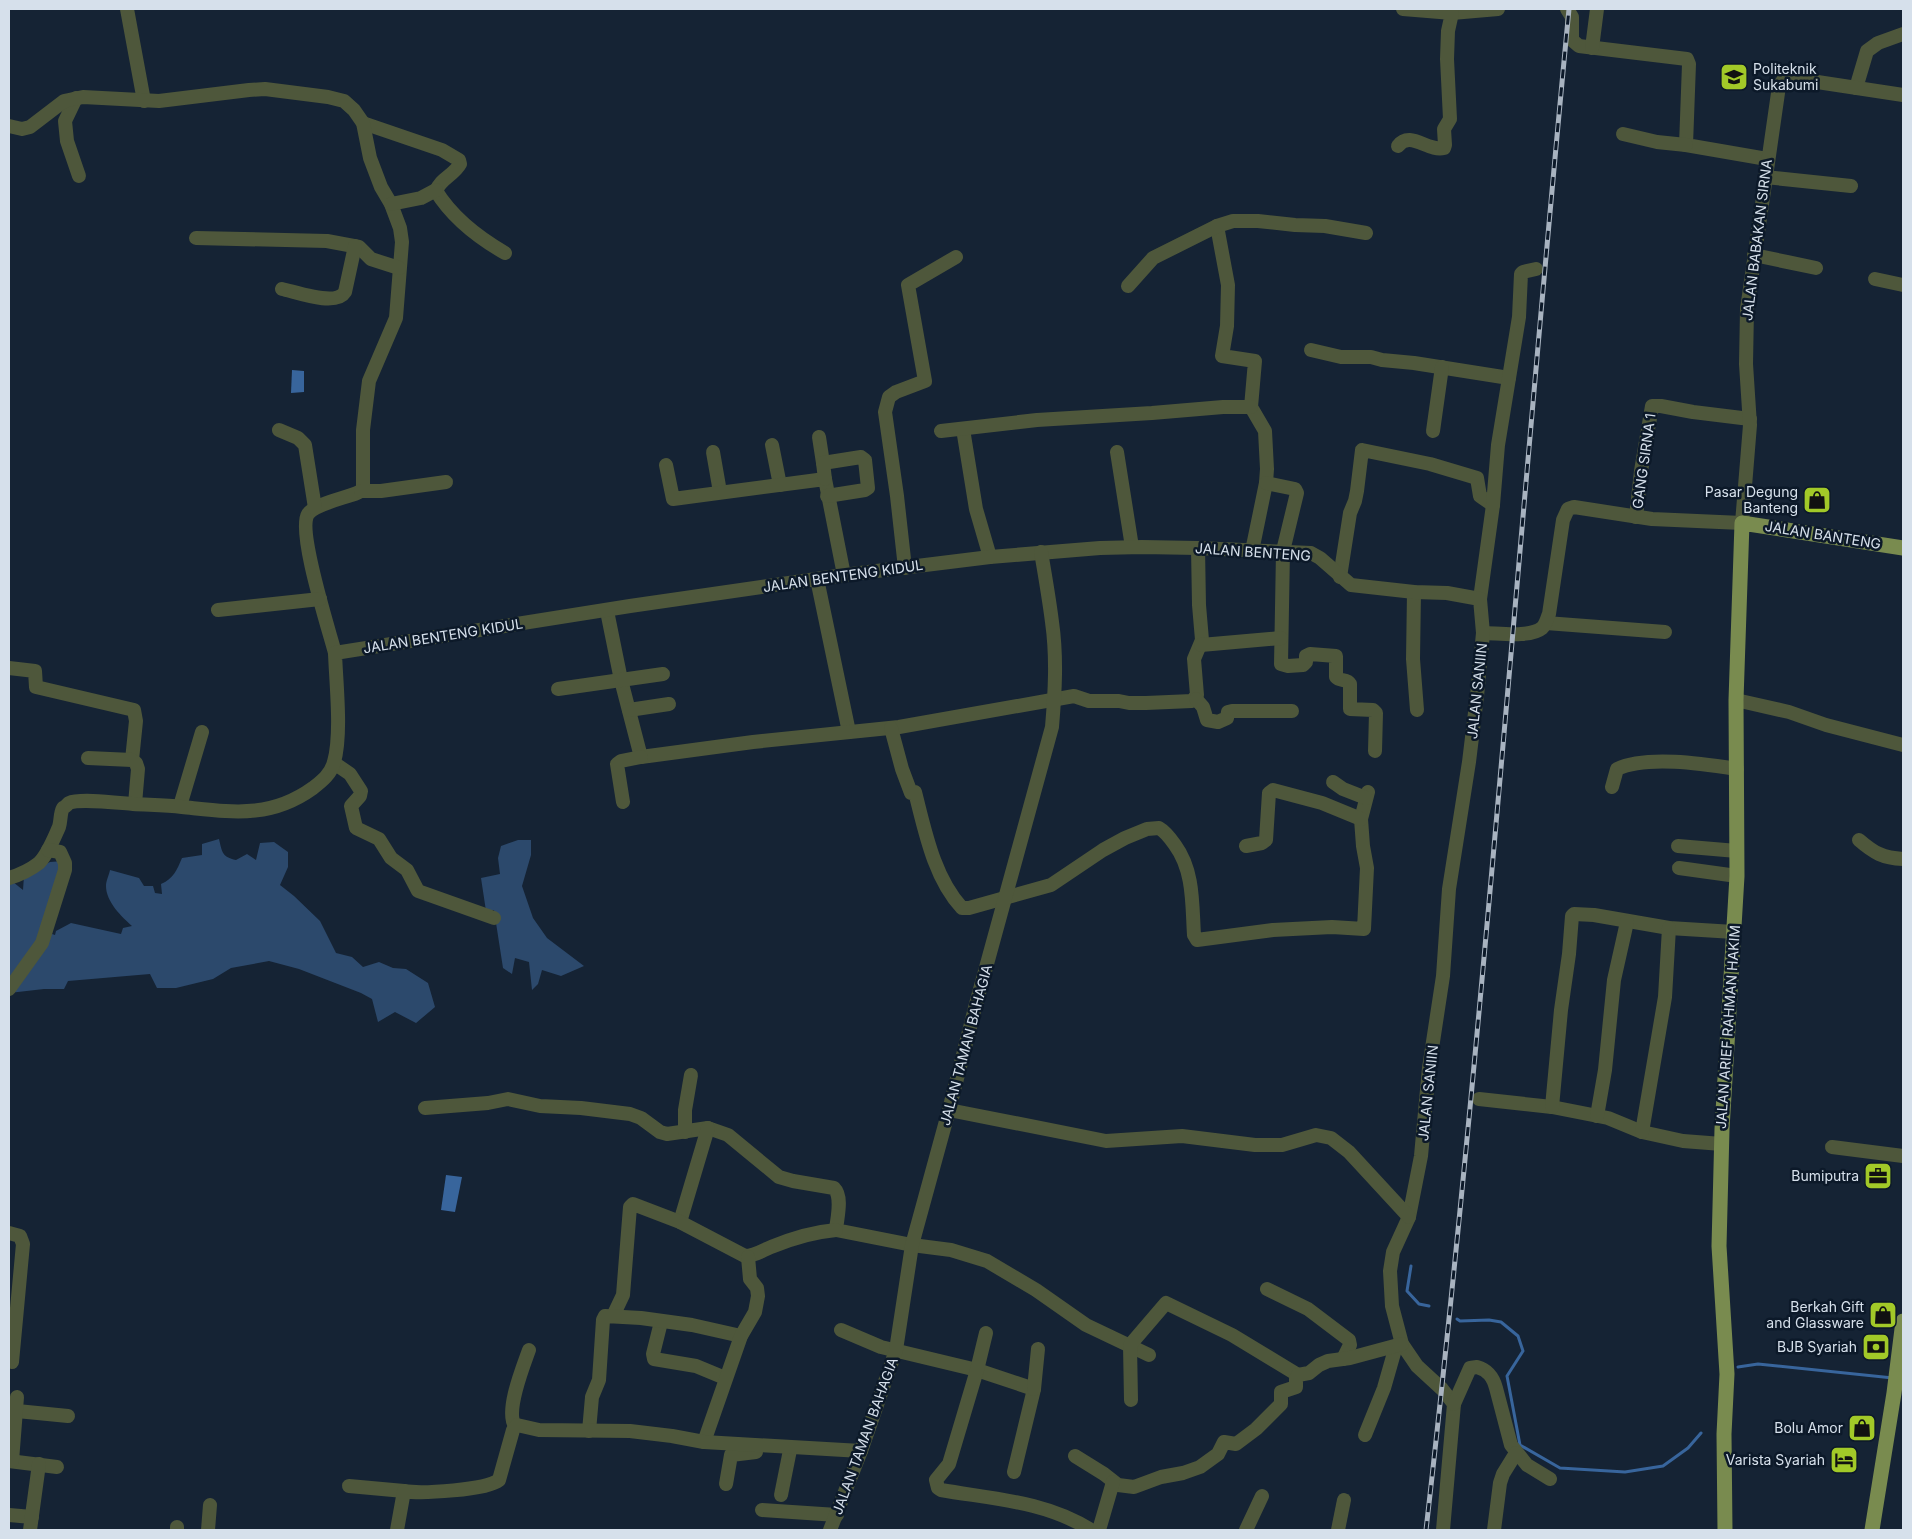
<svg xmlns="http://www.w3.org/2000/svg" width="1912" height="1539" viewBox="0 0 1912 1539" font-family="Inter,sans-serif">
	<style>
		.green { fill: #2c496c }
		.water { fill: #38659c }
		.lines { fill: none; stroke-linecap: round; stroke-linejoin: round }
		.stream { stroke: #38659c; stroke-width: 3 }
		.minor { stroke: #4e573b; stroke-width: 14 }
		.major { stroke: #798b4f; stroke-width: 15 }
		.rail-casing { stroke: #a8b3c0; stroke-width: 5 }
		.rail { stroke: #0c1929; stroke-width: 3; stroke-dasharray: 9; stroke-linecap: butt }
		.labels { text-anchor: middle; stroke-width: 5; stroke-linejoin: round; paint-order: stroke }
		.poi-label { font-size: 14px; fill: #d6e0eb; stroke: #0c1929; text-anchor: end }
		.street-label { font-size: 14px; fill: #d6e0eb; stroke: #0c1929 }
	</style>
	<rect width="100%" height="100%" fill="#152334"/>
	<g class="green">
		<path d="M219,839C222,852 222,857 236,860L247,854L256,860L260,843L274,842L288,852V867L280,885L294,896L320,921L336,953L352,957L363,967L379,962L393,968L406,969L428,983L435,1007L416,1023L395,1012L378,1022L372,999L361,993L299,969L269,961L231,968L213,979L176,988H157L150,974L68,981L64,989H44L9,993V885L13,882L23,890L24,876L50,862L64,861L52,934L55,935L56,931L71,923L121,934L123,928L132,926C122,917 106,902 106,886C106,881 109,875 110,870L139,878L144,886H153L155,893L162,894L161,884C173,879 177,870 182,858L202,855V844Z"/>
		<path d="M518,840H531V855L522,886L533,918L547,938L584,966L561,976L542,970L538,984L532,990L529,962L515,958L512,974L503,968L494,910L486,911L481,878L500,874L498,858L501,846Z"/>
	</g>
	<g class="water">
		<path d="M292,370L304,371V392L291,393Z"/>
		<path d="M446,1175L462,1177L455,1212L441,1210Z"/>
	</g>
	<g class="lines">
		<g class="stream">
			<path d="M1411,1266L1407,1291L1419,1304L1429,1306"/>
			<path d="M1457,1319L1460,1321L1489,1320L1501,1322L1518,1336L1523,1351L1507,1376L1520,1445L1560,1468L1625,1472L1663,1466L1688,1448L1701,1433"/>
			<path d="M1738,1367L1758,1364L1893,1378"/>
		</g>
		<g class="minor">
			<path d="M127,9L144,101"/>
			<path d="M1453,9L1452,13L1498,9"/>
			<path d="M1567,9L1572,17V40L1579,46L1687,59L1689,64L1686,145L1767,159"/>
			<path d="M1592,48L1597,9"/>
			<path d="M1856,88L1867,51L1878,43L1903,34"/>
			<path d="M76,98L65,121L67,141L79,176"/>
			<path d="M363,123L442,150L459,160L460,164C454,175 440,179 436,191C452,217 479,238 505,253"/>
			<path d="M9,126L22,129L30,127L64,101L83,97L159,101L249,90L265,89L328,97L344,101L354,110L363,123L370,158L381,187L391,204L400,228L402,242L396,318L369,381L363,430V487L361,491L357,493C345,498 315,504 308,514C297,531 329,630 335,653"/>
			<path d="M1623,134L1657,142L1686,145"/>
			<path d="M1398,146C1410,130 1428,152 1444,148L1445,145L1444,129L1450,119L1447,59L1448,31L1452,13L1403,9"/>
			<path d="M1765,177L1851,186"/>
			<path d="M391,204L421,198L436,190"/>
			<path d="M1217,226L1228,285L1227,326L1222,356L1255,361L1251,407L1265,431L1267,469L1266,483L1252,551"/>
			<path d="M196,238L327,241L359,247L371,259L399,268"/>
			<path d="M1754,255L1816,268"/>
			<path d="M1875,279L1903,285"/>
			<path d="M1128,286L1153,258L1217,226L1233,221H1258L1295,225L1325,226L1366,233"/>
			<path d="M282,289C296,292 336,307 345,292L355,246"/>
			<path d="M1311,350L1341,357H1371L1382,360L1414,363L1509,378"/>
			<path d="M963,429L976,509L990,557"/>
			<path d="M279,430L298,438L305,445L315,508"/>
			<path d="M941,431L1037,420L1152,413L1223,407H1251"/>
			<path d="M1433,431L1442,367"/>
			<path d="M819,437L823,463"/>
			<path d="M772,445L780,485"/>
			<path d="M713,452L720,492"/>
			<path d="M1117,452L1132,547"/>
			<path d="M666,465L673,499L825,479L844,575"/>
			<path d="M825,479L823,463L861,457L865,460L868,488L865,490L827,496"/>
			<path d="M1266,483L1295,489L1297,493L1283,551L1281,664L1288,666L1303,665L1306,662V656L1310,654L1336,656V677C1340,682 1347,678 1350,684V709L1373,710L1376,713L1375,751"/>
			<path d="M361,491H381L446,482"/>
			<path d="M1636,517L1641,471L1652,406H1661L1693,412L1750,419"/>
			<path d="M905,568L897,496L885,412L889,397L896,392L925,381L908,285L956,257"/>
			<path d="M1340,577L1350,513L1355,501L1357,491L1362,450L1430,464L1477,478L1480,496L1493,505"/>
			<path d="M817,579L849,732"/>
			<path d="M1414,592L1413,659L1417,710"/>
			<path d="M1480,599L1493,505L1498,445L1519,317L1521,274L1523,272L1536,269"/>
			<path d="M218,610L320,599"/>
			<path d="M607,611L621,680L641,757L753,742L899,727L1074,696L1089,701H1119L1129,703H1146L1192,701L1197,695L1194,659L1202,640L1199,605L1198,548"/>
			<path d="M1546,623L1665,632"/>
			<path d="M1483,633C1498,633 1530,638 1542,628C1546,624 1547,618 1549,614L1563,520L1568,509L1574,507L1652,519L1742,523L1750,425L1746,364L1747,309L1779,86L1784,79L1791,78L1903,95"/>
			<path d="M1201,645L1281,638"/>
			<path d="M9,668L35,671L36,687L134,710L136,721L132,760"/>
			<path d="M558,689L663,674"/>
			<path d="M1196,699L1203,707L1207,720L1218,722L1227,718L1228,712L1232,711H1292"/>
			<path d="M1736,700L1789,712L1826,725L1903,745"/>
			<path d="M629,710L669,704"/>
			<path d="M891,728L902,769L911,793L915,792C925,831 934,878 962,908H969L1051,885L1103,850L1125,838L1147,829L1159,828C1166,832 1170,838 1175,845C1194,871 1192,904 1194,935L1197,940L1273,930L1332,927L1364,929L1367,868L1363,846L1361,819L1368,792"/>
			<path d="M88,758L132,760L136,763L138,769L135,804"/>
			<path d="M334,763L350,774L361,791L360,796L351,806L356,828L379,839L391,858L407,870L418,891L494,918"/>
			<path d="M1333,782L1343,789L1366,798"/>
			<path d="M1612,787L1617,769C1647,755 1704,764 1737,769"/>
			<path d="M623,802L617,764L621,761L641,757"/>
			<path d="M180,806L202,732"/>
			<path d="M1859,840C1874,853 1883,858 1903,859"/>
			<path d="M1246,846L1262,843L1266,840L1269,793L1273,790L1322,803L1361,819"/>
			<path d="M1678,846L1737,851"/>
			<path d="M1679,868L1737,876"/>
			<path d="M9,878C19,875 30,870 39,863C48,854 54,838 59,827C61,821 60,813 63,808C64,808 68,804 69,803C80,798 119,803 133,804C149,805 166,805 182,807C232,812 270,819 313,788C322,781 331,774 334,762C342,734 336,683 335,653L630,606L844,575L990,557L1100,548L1142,547L1198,548L1311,553L1320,558L1351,585L1414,592L1447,593L1480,599L1483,633L1477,696L1469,762L1449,889L1443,976L1429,1068L1421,1156L1409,1217L1393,1252L1390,1271L1392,1306L1402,1344L1417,1366L1442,1389L1454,1404L1443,1530"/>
			<path d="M9,989L42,943L65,870V863L60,852L48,850"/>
			<path d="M1479,1099L1552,1107L1608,1118L1642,1132L1683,1141L1722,1144"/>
			<path d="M1552,1107L1561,1010L1569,954L1572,916L1574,914L1594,915L1669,928L1734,932"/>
			<path d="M425,1108L488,1103L508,1099L540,1106L581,1108L630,1114L641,1118L660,1132L667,1134L708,1128L728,1135L779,1177L793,1181L834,1188C843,1197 837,1218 836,1230L912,1245L951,1250L987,1261L1036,1290L1086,1325L1149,1355"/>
			<path d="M949,1110L1106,1141L1182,1136L1255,1145H1282L1316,1135L1331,1138L1349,1152L1409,1217"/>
			<path d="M1597,1116L1605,1070L1614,980L1627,922"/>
			<path d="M685,1132V1110L691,1075"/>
			<path d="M1642,1132L1665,997L1669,928"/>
			<path d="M1832,1147L1903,1156"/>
			<path d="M680,1222L708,1128"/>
			<path d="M9,1233L20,1236L23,1244L12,1362"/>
			<path d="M1267,1289L1308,1309L1349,1340L1350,1345L1343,1359"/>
			<path d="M613,1316L623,1295L630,1207L633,1204L680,1222L745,1256C755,1256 763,1250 771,1247C793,1238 812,1232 836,1230"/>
			<path d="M661,1322L653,1354L654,1359L696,1366L725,1378"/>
			<path d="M841,1330L881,1347L977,1370L1034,1389L1014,1472"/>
			<path d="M986,1333L977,1370L949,1464L936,1480L938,1488L941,1490C993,1499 1045,1501 1091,1530"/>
			<path d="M1034,1389L1038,1349"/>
			<path d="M1131,1400L1130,1345L1166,1303L1232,1335L1298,1375"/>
			<path d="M1454,1404L1470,1368L1477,1367C1488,1370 1493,1377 1496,1388L1511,1445L1527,1465L1550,1479"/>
			<path d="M17,1411L68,1416"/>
			<path d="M515,1426C505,1411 523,1367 529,1350"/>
			<path d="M589,1431L592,1397L599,1380L603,1320L605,1316L641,1318L692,1325L741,1336"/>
			<path d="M1365,1435L1384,1388L1396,1346"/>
			<path d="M704,1442L741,1336L755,1312L758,1296L757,1288L750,1279L748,1257"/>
			<path d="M1075,1456L1104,1474L1118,1485L1134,1487L1161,1477L1183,1473L1200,1467L1218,1454L1224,1442L1236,1444L1256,1429L1281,1404V1392L1296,1387V1379L1298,1375L1309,1373L1319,1365L1328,1361L1350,1358L1402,1344"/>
			<path d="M9,1461L57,1467"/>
			<path d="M12,1461L17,1397"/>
			<path d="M726,1484L731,1455L756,1452"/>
			<path d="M349,1486L404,1491"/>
			<path d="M781,1495L790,1450"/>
			<path d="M762,1510L837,1515"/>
			<path d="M9,1515L32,1517"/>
			<path d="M30,1530L39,1464"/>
			<path d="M177,1530V1527"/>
			<path d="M208,1530L210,1505"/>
			<path d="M397,1530L404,1491C421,1494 487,1490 499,1480L513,1430L517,1425L539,1430L630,1431L672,1436L704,1442L861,1451"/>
			<path d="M830,1530L861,1451L896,1350L912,1245L949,1110L976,1004L1052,727C1055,692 1057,657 1052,622C1049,598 1045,575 1041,552"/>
			<path d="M1099,1530L1113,1482"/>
			<path d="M1246,1530L1262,1496"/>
			<path d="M1338,1530L1344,1500"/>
			<path d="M1494,1530L1500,1483L1503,1474L1516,1453"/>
		</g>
		<g class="major">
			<path d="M1725,1530L1724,1434L1727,1374L1719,1246L1722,1129L1737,876L1736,700L1742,523L1903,548"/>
			<path d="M1872,1530L1894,1393L1903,1321"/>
		</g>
		<defs>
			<path id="rail" d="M1426,1530C1484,1024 1520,516 1569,9"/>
		</defs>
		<use href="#rail" class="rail-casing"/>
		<use href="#rail" class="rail"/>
	</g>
	<defs>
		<symbol id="university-square" viewBox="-11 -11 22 22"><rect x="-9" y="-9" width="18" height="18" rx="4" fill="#a2c928" stroke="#0c1929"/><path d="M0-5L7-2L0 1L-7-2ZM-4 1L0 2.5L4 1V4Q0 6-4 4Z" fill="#111"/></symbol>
		<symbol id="shop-square" viewBox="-11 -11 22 22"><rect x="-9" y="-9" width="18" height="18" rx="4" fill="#a2c928" stroke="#0c1929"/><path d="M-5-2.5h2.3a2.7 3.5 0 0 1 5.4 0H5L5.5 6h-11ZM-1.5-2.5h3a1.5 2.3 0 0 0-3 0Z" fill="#111"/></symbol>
		<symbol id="office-square" viewBox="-11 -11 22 22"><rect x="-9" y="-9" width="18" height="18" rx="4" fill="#a2c928" stroke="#0c1929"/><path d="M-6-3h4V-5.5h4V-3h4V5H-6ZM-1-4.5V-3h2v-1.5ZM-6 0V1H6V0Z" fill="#111"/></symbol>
		<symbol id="bank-square" viewBox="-11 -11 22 22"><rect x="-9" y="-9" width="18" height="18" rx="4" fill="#a2c928" stroke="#0c1929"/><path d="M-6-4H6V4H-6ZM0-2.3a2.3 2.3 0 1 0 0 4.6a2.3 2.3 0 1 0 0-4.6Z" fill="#111"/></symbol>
		<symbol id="hotel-square" viewBox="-11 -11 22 22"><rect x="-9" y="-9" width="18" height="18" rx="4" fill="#a2c928" stroke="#0c1929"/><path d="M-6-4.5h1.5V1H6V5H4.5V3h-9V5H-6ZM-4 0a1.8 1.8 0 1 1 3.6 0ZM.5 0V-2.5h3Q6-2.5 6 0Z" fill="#111"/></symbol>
	</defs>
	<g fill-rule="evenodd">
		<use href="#university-square" x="1718" y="61" width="32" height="32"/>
		<use href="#shop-square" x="1801" y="484" width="32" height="32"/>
		<use href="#office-square" x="1862" y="1160" width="32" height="32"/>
		<use href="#shop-square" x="1867" y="1299" width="32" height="32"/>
		<use href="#bank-square" x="1860" y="1331" width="32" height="32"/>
		<use href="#shop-square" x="1846" y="1412" width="32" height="32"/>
		<use href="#hotel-square" x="1828" y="1444" width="32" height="32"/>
	</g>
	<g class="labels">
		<g class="poi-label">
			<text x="1753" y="74" text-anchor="start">Politeknik<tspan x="1753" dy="16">Sukabumi</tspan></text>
			<text x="1798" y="497">Pasar Degung<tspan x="1798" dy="16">Banteng</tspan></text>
			<text x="1859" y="1181">Bumiputra</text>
			<text x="1864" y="1312">Berkah Gift<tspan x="1864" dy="16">and Glassware</tspan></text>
			<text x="1857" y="1352">BJB Syariah</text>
			<text x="1843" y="1433">Bolu Amor</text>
			<text x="1825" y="1465">Varista Syariah</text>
		</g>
		<g class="street-label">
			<text transform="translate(1757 240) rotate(-83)" y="5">JALAN BABAKAN SIRNA</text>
			<text transform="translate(1644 461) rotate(-82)" y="5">GANG SIRNA 1</text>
			<text transform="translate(1823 535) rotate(9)" y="5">JALAN BANTENG</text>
			<text transform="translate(1253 552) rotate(4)" y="5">JALAN BENTENG</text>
			<text transform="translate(843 576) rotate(-8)" y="5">JALAN BENTENG KIDUL</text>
			<text transform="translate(443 636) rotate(-9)" y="5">JALAN BENTENG KIDUL</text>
			<text transform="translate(1477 691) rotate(-84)" y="5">JALAN SANIIN</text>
			<text transform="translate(1728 1027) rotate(-86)" y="5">JALAN ARIEF RAHMAN HAKIM</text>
			<text transform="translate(966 1045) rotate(-75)" y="5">JALAN TAMAN BAHAGIA</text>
			<text transform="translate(1428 1093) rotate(-84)" y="5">JALAN SANIIN</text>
			<text transform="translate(865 1436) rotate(-70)" y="5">JALAN TAMAN BAHAGIA</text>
		</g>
	</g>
	<rect width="1912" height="1539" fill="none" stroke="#d6e0eb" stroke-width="20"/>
</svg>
